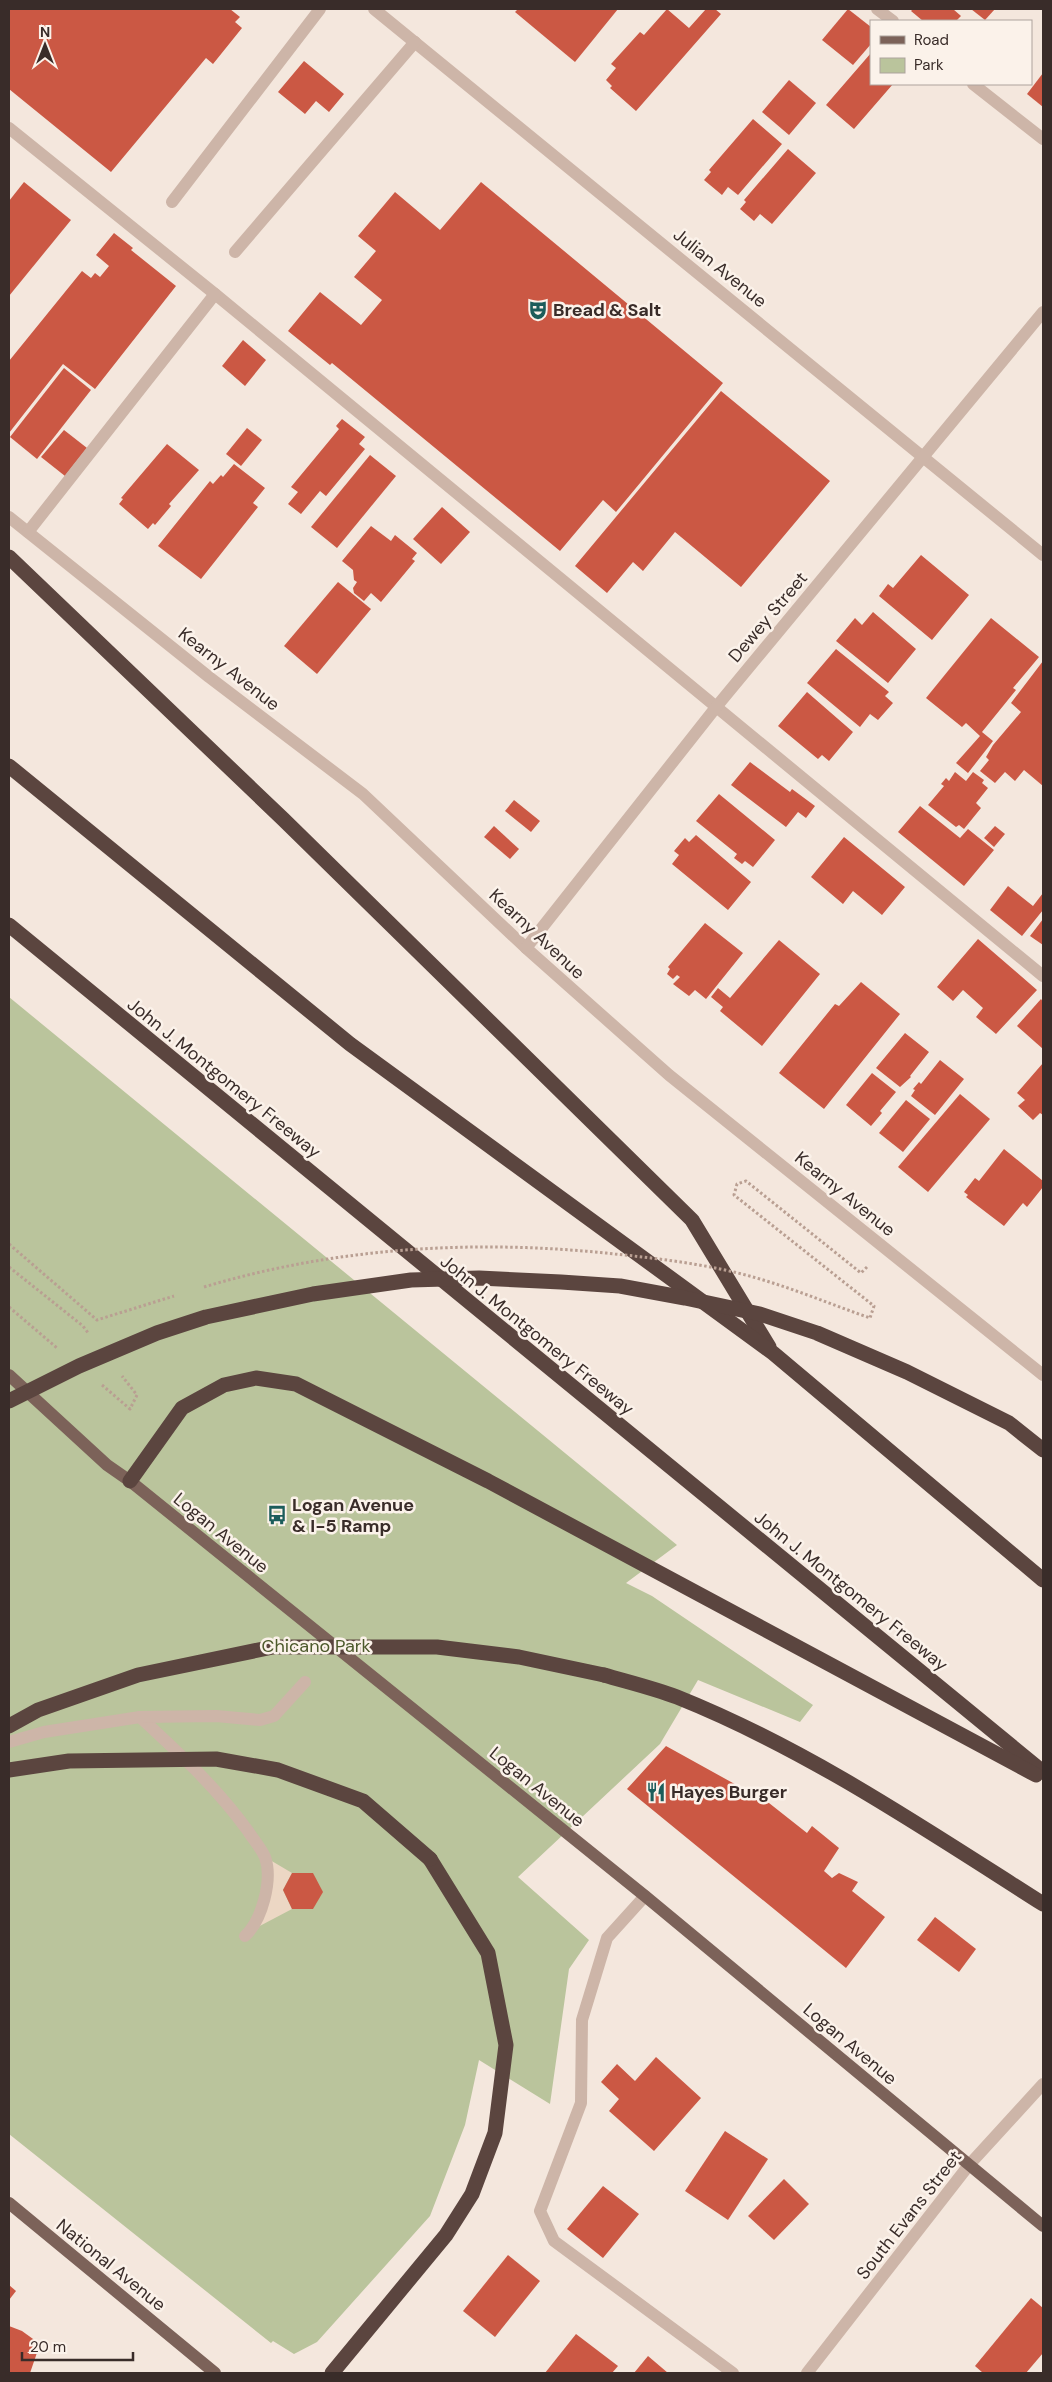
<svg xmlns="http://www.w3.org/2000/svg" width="1052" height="2382" viewBox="0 0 1052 2382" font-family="'DM Sans',sans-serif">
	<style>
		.green { fill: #bac49c }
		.plaza { fill: #ecd7c4 }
		.building { fill: #cb5844 }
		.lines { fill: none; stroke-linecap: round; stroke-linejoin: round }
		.path { stroke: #b99f92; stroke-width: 3; stroke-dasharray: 2.5 2.5; stroke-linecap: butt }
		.minor { stroke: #cdb5a8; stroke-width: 12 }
		.major { stroke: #7c6259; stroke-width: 12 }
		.highway { stroke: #5b453f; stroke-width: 15 }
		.path-bridge { stroke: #b99f92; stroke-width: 3; stroke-dasharray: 2.5 2.5; stroke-linecap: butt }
		.highway-bridge { stroke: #5b453f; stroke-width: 15 }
		.labels { text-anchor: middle; stroke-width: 5; stroke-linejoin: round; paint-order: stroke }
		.street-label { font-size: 18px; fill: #392c29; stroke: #fbf2ea }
		.poi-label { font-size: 18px; font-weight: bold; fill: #392c29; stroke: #fbf2ea; text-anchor: start }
		.park-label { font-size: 18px; fill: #4c592b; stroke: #fbf2ea }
	</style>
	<rect width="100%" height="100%" fill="#f4e7dd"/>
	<path class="green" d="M9,997L677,1545L626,1583L652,1596L813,1705L800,1722L698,1680L660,1744L518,1877L589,1940L569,1969L550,2104L479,2060L465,2125L430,2216L317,2342L294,2354L273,2341L271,2343L9,2134Z"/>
	<path class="plaza" d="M265,1857L292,1873L283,1890L292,1909L250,1931L261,1908Z"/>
	<g class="building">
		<path d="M9,9H230L240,17L235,22L242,28L213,64L206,58L111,172L9,89Z"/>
		<path d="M518,9H618L575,62L515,12Z"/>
		<path d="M667,9L689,28L706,9H715L721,14L636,111L610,88L612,86L606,80L616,68L611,64L640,32L644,35Z"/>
		<path d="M848,9L871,27V44L853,65L822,40Z"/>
		<path d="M913,9H953L961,16L956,21H923L911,11Z"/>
		<path d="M971,9H995L985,20Z"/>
		<path d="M871,53V84H893L854,129L826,105Z"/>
		<path d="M304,61L344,94L329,112L316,101L305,114L278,92Z"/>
		<path d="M1043,73V107L1027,94Z"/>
		<path d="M789,80L816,103L789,135L762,112Z"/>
		<path d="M753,119L782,144L738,195L728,187L722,195L704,180L711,172L709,170Z"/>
		<path d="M788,149L816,173L772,224L760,214L754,221L740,209L746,202L744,200Z"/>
		<path d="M24,182L71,220L9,296V201Z"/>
		<path d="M481,182L723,383L616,512L603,500L560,551L332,363L330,365L288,331L320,292L361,325L382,300L354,277L376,251L358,236L395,192L440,230Z"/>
		<path d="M114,233L133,248L131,250L176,286L95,389L63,364L9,433V361L82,271L91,278L95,273L100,277L109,266L96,255Z"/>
		<path d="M243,340L266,360L245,386L222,366Z"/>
		<path d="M64,368L91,390L37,459L10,437Z"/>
		<path d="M721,391L830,481L741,587L675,532L643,571L633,562L607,593L575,566Z"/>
		<path d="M342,419L365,437L359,444L365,449L326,496L320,491L301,514L288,504L298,492L291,487L339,429L336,426Z"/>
		<path d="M247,428L262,440L241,466L226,454Z"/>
		<path d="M64,430L87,448L65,476L41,457Z"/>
		<path d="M167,444L199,470L169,504L171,506L155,525L153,523L148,529L119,504L123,499L121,498Z"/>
		<path d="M370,455L396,476L337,548L311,527Z"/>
		<path d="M234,464L265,488L253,503L258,507L201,579L158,546L210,481L213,484L221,475L223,477Z"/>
		<path d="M442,507L470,532L441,564L413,539Z"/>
		<path d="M371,526L391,541L395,535L417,553L412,559L415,561L381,602L371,593L364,601L354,593L353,588L357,582L354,580L353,570L342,561Z"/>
		<path d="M921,555L969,595L932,640L879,596L888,584L893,588Z"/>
		<path d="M338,582L371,609L317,674L284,646Z"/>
		<path d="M873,612L916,649L888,683L836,641L855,618L862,625Z"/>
		<path d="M991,618L1039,657L1013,688L1016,690L982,732L993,741L968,773L956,763L980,736L966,723L962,727L926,698Z"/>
		<path d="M836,649L889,692L885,696L893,703L878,720L870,714L860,727L807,683Z"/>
		<path d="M1043,661V786L1024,770L1015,781L1005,772L995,783L980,771L989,760L986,757L993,745L1021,712L1011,703Z"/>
		<path d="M807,692L853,732L829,761L822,755L818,759L778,726Z"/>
		<path d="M750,762L790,792L792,789L815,806L806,818L798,812L786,827L731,785Z"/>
		<path d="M955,772L966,781L973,772L984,780L982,783L988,788L976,803L981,808L964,829L959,825L956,827L928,805L944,786L941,784L946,778L949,781Z"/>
		<path d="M719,794L775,840L753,867L745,861L742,864L734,858L737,854L696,821Z"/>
		<path d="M514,800L540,821L531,832L505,811Z"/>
		<path d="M920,806L960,838L968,829L994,850L964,886L898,832Z"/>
		<path d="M494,826L519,849L510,859L484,837Z"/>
		<path d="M995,826L1005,834L994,847L984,838Z"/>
		<path d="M696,835L751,882L728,910L672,864L679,855L674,851L685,838L689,842Z"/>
		<path d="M844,837L905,887L882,915L853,891L843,904L811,877Z"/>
		<path d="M1008,886L1033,906L1043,893V910L1022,936L990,910Z"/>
		<path d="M1043,919V945L1030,936Z"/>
		<path d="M705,923L743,953L706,999L695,990L689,996L673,984L680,977L677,975L673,979L667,974L670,969L668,967Z"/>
		<path d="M978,939L1037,990L996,1034L976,1017L983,1008L963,990L953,1001L937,987Z"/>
		<path d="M779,940L820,974L762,1046L720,1011L723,1007L711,997L718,988L730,998Z"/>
		<path d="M861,982L900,1014L824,1109L779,1073L835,1004L839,1006Z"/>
		<path d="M1041,999L1043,1002V1049L1017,1026Z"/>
		<path d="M905,1033L929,1052L910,1076L911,1077L900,1087L876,1068Z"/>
		<path d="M940,1060L964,1079L935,1115L911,1096L915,1090L913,1089L919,1082L921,1084Z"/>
		<path d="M1043,1063V1115L1040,1113L1033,1120L1018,1106L1025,1100L1017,1093Z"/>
		<path d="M872,1073L896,1092L880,1111L882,1113L871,1126L846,1105Z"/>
		<path d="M960,1094L990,1119L928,1192L898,1167Z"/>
		<path d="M906,1100L930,1119L903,1152L879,1133Z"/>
		<path d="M1004,1149L1043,1181V1187L1027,1207L1023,1203L1004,1226L966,1197L968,1195L964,1192L975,1178L979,1181Z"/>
		<path d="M666,1746L769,1803L807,1833L812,1826L839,1848L824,1871L832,1878L839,1873L858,1882L852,1891L885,1917L846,1968L627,1789Z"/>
		<path d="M292,1873H313L323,1892L313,1909H292L283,1890Z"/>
		<path d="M935,1917L976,1949L959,1972L917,1940Z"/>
		<path d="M656,2057L701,2098L654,2151L609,2111L619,2099L601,2082L617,2064L635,2081Z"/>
		<path d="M725,2131L768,2159L728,2220L685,2191Z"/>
		<path d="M784,2179L809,2204L774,2240L748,2216Z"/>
		<path d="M603,2186L639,2214L603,2258L567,2229Z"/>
		<path d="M508,2255L540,2281L495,2337L463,2311Z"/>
		<path d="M9,2285L16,2291L9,2300Z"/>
		<path d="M1031,2298L1043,2308V2353L1026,2373H983L975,2366Z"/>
		<path d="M9,2326L22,2331L40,2344L30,2373H9Z"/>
		<path d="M576,2334L618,2366L612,2373H545Z"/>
		<path d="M648,2356L668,2373H634Z"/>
	</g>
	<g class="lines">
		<g class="path">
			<path d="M9,1267L83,1326L89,1334"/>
			<path d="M867,1267L861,1273L746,1181L737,1184L734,1195L874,1306L870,1318"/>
			<path d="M9,1307L57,1348"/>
			<path d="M102,1385L130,1409L137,1395L122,1376"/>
		</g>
		<g class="minor">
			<path d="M374,9L1043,555"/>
			<path d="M877,9L893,21"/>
			<path d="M973,84L1043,139"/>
			<path d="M9,128L215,294L1043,976"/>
			<path d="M172,202L320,9"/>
			<path d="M235,252L415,42"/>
			<path d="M9,517L209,677L363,794L526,948L669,1075L1043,1375"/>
			<path d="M28,532L215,294"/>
			<path d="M526,948L717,706L1043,312"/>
			<path d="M140,1717C179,1753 217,1788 248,1831C253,1839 261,1848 265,1857C273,1880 262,1920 245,1936"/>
			<path d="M9,1742L44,1732L140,1717L216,1716L260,1720L274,1716L305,1682"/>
			<path d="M645,1896L607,1938L582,2020L581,2103L540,2211L554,2241L733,2373"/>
			<path d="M807,2373L969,2165L1043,2084"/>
		</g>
		<g class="major">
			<path d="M9,1375L107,1465L130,1481L645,1896L1043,2226"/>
			<path d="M9,2203L215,2373"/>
		</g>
		<g class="highway">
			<path d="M9,557L283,819L692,1220L769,1347"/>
			<path d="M9,766L350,1044L773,1353L1043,1580"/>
			<path d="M9,925L1043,1772"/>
			<path d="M130,1481L182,1408L224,1385L256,1378L296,1384L488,1481L1036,1775"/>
			<path d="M604,1675C628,1682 653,1688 677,1697C807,1749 925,1829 1043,1904"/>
			<path d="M332,2373L446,2235L472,2194L495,2133L506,2045L488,1953L430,1859"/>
		</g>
		<g class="path-bridge">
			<path d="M9,1244L97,1320L174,1296"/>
			<path d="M204,1287C337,1247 477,1239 615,1254C663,1259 713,1265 760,1279C797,1290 833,1305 870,1318"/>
		</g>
		<g class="highway-bridge">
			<path d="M9,1401L79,1366L157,1333L206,1317L313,1294L411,1280L479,1278L561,1282L620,1286L685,1298L760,1314L817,1333L907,1372L1009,1423L1043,1450"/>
			<path d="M9,1726L38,1710L138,1675L273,1647H437L519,1657L604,1675"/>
			<path d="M9,1770L69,1761L216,1759L278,1770L363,1801L430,1859"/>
		</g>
	</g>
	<defs>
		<symbol id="theatre-bare" viewBox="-9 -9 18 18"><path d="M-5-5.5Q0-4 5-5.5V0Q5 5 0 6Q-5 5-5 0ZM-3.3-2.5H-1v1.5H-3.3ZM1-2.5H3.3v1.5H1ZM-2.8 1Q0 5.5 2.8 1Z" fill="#1c5d5b" stroke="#fbf2ea" stroke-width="2.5" paint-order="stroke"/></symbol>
		<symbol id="bus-bare" viewBox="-9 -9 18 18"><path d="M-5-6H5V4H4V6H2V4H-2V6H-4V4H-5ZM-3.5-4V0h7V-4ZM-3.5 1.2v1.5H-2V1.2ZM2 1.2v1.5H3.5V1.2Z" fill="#1c5d5b" stroke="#fbf2ea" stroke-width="2.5" paint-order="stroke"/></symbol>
		<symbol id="restaurant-bare" viewBox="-9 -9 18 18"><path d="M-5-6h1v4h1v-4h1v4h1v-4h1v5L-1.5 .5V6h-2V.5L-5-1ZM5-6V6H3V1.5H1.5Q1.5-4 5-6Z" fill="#1c5d5b" stroke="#fbf2ea" stroke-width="2.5" paint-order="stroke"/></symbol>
	</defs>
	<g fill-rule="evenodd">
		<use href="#theatre-bare" x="524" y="296" width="28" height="28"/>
		<use href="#bus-bare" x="263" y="1501" width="28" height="28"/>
		<use href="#restaurant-bare" x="642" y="1778" width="28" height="28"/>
	</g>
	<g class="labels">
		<g class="street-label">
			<text transform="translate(720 268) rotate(39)" y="6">Julian Avenue</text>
			<text transform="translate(768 617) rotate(-50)" y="6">Dewey Street</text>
			<text transform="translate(229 669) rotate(38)" y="6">Kearny Avenue</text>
			<text transform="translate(537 934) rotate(43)" y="6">Kearny Avenue</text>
			<text transform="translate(224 1078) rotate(39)" y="6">John J. Montgomery Freeway</text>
			<text transform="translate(845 1194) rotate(39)" y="6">Kearny Avenue</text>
			<text transform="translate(537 1335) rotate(39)" y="6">John J. Montgomery Freeway</text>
			<text transform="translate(221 1533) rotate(39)" y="6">Logan Avenue</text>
			<text transform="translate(851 1591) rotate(39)" y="6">John J. Montgomery Freeway</text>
			<text transform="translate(537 1787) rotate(39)" y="6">Logan Avenue</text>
			<text transform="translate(850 2044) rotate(40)" y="6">Logan Avenue</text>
			<text transform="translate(909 2215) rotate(-52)" y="6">South Evans Street</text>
			<text transform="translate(111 2265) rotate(39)" y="6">National Avenue</text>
		</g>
		<g class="poi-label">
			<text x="553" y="316">Bread &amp; Salt</text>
			<text x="292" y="1511">Logan Avenue<tspan x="292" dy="21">&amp; I-5 Ramp</tspan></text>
			<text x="671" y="1798">Hayes Burger</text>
		</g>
		<g class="park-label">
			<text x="316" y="1652">Chicano Park</text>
		</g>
	</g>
	<rect width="1052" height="2382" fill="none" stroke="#392c29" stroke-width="20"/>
	<rect x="870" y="20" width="162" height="65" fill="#fbf2ea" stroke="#ada39d"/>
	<rect x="880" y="36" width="25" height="8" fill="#7c6259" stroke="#ada39d"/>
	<text x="914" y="45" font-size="15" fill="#392c29">Road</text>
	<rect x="880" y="58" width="25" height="15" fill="#bac49c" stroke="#ada39d"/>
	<text x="914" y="70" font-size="15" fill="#392c29">Park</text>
	<g transform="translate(45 45)" stroke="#fbf2ea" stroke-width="4" paint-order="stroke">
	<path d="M0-4L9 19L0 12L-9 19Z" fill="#392c29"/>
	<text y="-8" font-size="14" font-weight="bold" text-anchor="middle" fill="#392c29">N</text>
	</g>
	<path d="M22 2352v8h111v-8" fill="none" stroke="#392c29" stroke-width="2.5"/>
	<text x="30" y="2352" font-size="15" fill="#392c29" stroke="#fbf2ea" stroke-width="4" paint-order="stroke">20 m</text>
</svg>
